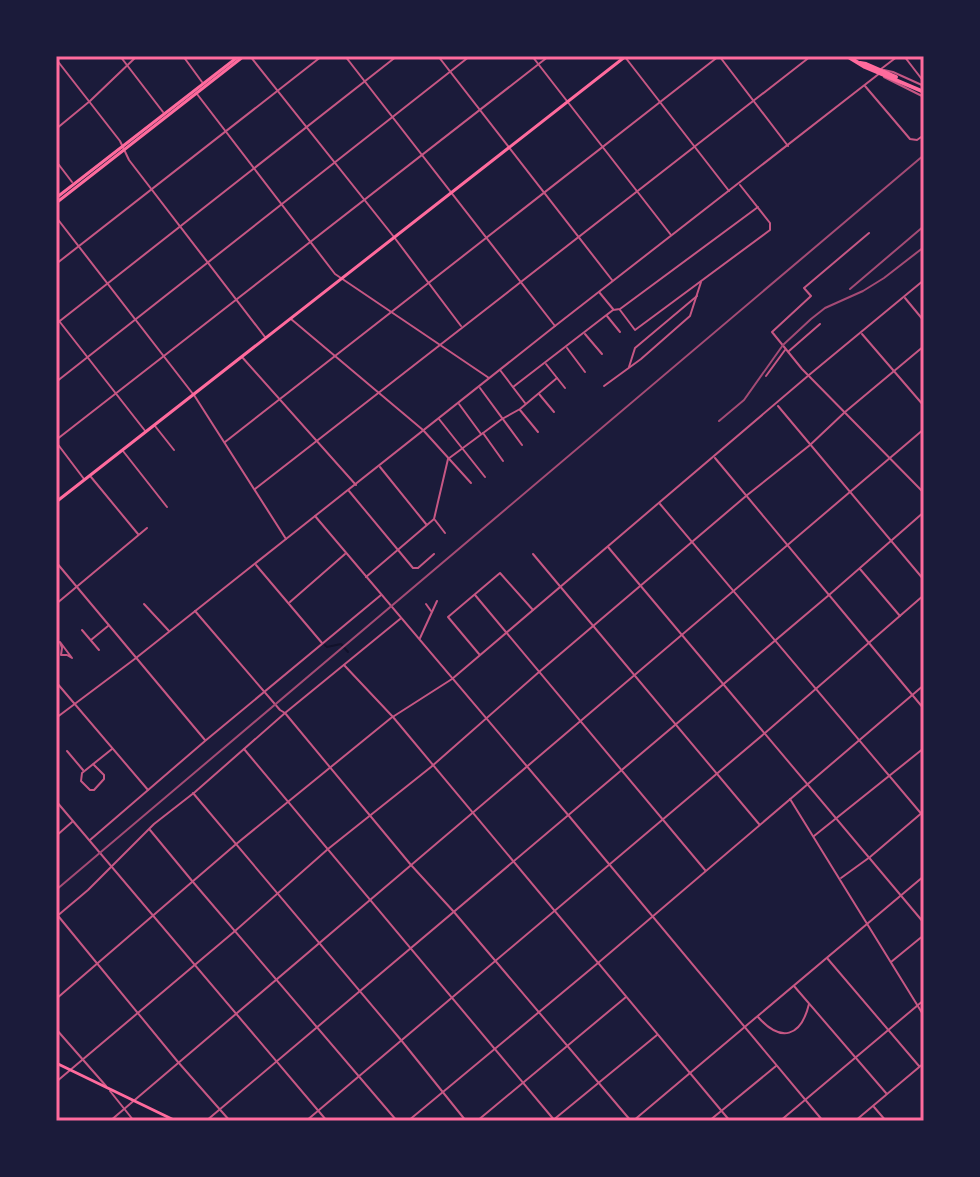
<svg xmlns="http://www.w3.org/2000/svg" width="980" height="1177" viewBox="0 0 980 1177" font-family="Bitter,serif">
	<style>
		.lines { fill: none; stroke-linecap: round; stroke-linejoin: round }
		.stream { stroke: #12122b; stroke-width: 2 }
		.minor { stroke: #c65784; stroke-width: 2 }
		.tertiary { stroke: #c65784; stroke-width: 2 }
		.secondary { stroke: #ff6b9d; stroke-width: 3 }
		.primary { stroke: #ff6b9d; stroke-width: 4 }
		.rail { stroke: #a44b75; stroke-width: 2 }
		.neatline { fill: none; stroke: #ff6b9d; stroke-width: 3 }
	</style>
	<rect width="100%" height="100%" fill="#1b1b3a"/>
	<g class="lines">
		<g class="stream">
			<path d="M325,645L326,646"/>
			<path d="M327,647L341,644L348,652"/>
		</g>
		<g class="minor">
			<path d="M120,56L163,112"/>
			<path d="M183,56L202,82"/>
			<path d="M250,56L394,237L461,326"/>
			<path d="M345,56L555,326"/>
			<path d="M438,56L612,280"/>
			<path d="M532,56L671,235"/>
			<path d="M904,56L924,82"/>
			<path d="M625,57L729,191"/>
			<path d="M720,57L788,146"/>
			<path d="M56,59L120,141L129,160L265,337"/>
			<path d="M884,70L893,72L924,86"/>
			<path d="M884,77L924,97"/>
			<path d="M865,86L910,139L917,140L924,135"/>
			<path d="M197,94L335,274L489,378"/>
			<path d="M56,129L90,101L137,56"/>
			<path d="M56,217L193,394"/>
			<path d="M869,233L804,288L811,296L772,332L802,369L924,493"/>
			<path d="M56,264L322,56"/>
			<path d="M599,292L613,309"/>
			<path d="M905,298L924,321"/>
			<path d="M620,310L635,330L770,230V223L740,185"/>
			<path d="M607,316L620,332"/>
			<path d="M56,317L146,432"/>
			<path d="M291,319L423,430L471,483"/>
			<path d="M56,324L397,56"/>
			<path d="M585,334L602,354"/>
			<path d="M862,334L924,406"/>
			<path d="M567,348L585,372"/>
			<path d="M789,351L820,324"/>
			<path d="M242,357L356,485"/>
			<path d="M546,364L565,388"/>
			<path d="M629,367L635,348L697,296"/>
			<path d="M500,370L525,403"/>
			<path d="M766,376L785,350"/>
			<path d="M56,382L470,56"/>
			<path d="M604,386L641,359L690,316L701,282"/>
			<path d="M513,387L613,310L620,309L758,207"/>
			<path d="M480,388L522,445"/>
			<path d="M539,394L554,412"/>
			<path d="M459,404L481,434"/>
			<path d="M778,406L924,580"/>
			<path d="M520,410L538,432"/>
			<path d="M439,419L485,477"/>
			<path d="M155,426L174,450"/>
			<path d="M483,433L503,461"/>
			<path d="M56,440L549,56"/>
			<path d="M56,442L84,479"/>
			<path d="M225,442L719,56"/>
			<path d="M123,451L167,507"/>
			<path d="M715,458L869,643"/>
			<path d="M380,467L426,524"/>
			<path d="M91,477L138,534"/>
			<path d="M255,489L811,56"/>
			<path d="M349,491L413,568H418L434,554"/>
			<path d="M660,504L924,817"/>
			<path d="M435,520L445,533"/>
			<path d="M608,547L924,923"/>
			<path d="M533,554L759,824"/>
			<path d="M56,562L205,740"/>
			<path d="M256,565L322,643"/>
			<path d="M860,569L900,616"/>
			<path d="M366,577L434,519L448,459L502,419L520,409L557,378"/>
			<path d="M475,595L705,870"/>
			<path d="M290,602L345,554"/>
			<path d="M56,604L147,528"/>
			<path d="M144,604L169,631"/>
			<path d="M426,604L431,611"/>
			<path d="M195,611L280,710L285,713L411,865L454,912L631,1121"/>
			<path d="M82,630L99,650"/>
			<path d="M420,638L437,601"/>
			<path d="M91,640L108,626"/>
			<path d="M60,642L72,658L67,655H61L62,648Z"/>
			<path d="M479,654L448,617L500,573L533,610"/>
			<path d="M344,665L393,717L730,1121"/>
			<path d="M56,682L148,790"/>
			<path d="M56,718L136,658L286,539"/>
			<path d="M244,749L555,1121"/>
			<path d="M67,751L83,770"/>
			<path d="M93,764L104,775V779L94,790H90L81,781L82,773L112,749"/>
			<path d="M193,793L401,1040L466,1121"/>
			<path d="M790,799L924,1016"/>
			<path d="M56,801L327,1121"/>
			<path d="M150,830L193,882L397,1121"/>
			<path d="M56,836L72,822"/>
			<path d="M814,836L924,748"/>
			<path d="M90,840L205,741L381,595"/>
			<path d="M841,878L870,857L924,811"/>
			<path d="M56,917L88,890L154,824L195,792L285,713L400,619"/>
			<path d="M59,917L178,1062L230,1121"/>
			<path d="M827,958L919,1066"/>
			<path d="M891,962L924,935"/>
			<path d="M794,986L886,1093"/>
			<path d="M56,999L235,845L391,718L452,679L809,375L924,280"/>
			<path d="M758,1017C781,1043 801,1037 809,1004"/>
			<path d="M56,1029L106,1086"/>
			<path d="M56,1082L235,931L328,849L431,767L539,672L746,496L810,445L845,412L924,346"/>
			<path d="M110,1091L134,1121"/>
			<path d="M874,1107L886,1121"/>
			<path d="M110,1121L924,429"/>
			<path d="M206,1121L829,595L924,512"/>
			<path d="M477,1121L626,997"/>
			<path d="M552,1121L657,1035"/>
			<path d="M633,1121L924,876"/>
			<path d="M709,1121L776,1066"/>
			<path d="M780,1121L924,1000"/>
		</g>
		<g class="tertiary">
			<path d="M881,69L898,56"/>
			<path d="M56,161L72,182"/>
			<path d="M194,395L286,539L555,326L880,73"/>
			<path d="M315,516L569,816L823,1121"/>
			<path d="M869,643L924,709"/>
			<path d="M306,1121L765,733L924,595"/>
			<path d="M408,1121L598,963L924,685"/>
			<path d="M855,1121L924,1063"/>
		</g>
		<g class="secondary">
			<path d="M56,198L239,56"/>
			<path d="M56,203L244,56"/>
			<path d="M56,502L626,56"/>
			<path d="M56,1063L176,1121"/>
		</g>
		<g class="primary">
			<path d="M847,56L865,67L924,92"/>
			<path d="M860,63L866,64L896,77"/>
		</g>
		<g class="rail">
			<path d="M850,289L924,226"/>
			<path d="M719,421L744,400L783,345L811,319L825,308L863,291L884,278L924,247"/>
			<path d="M56,890L924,155"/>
		</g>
	</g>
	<rect width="980" height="1177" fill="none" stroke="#1b1b3a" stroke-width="116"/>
	<rect x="58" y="58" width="864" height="1061" class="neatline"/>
</svg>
